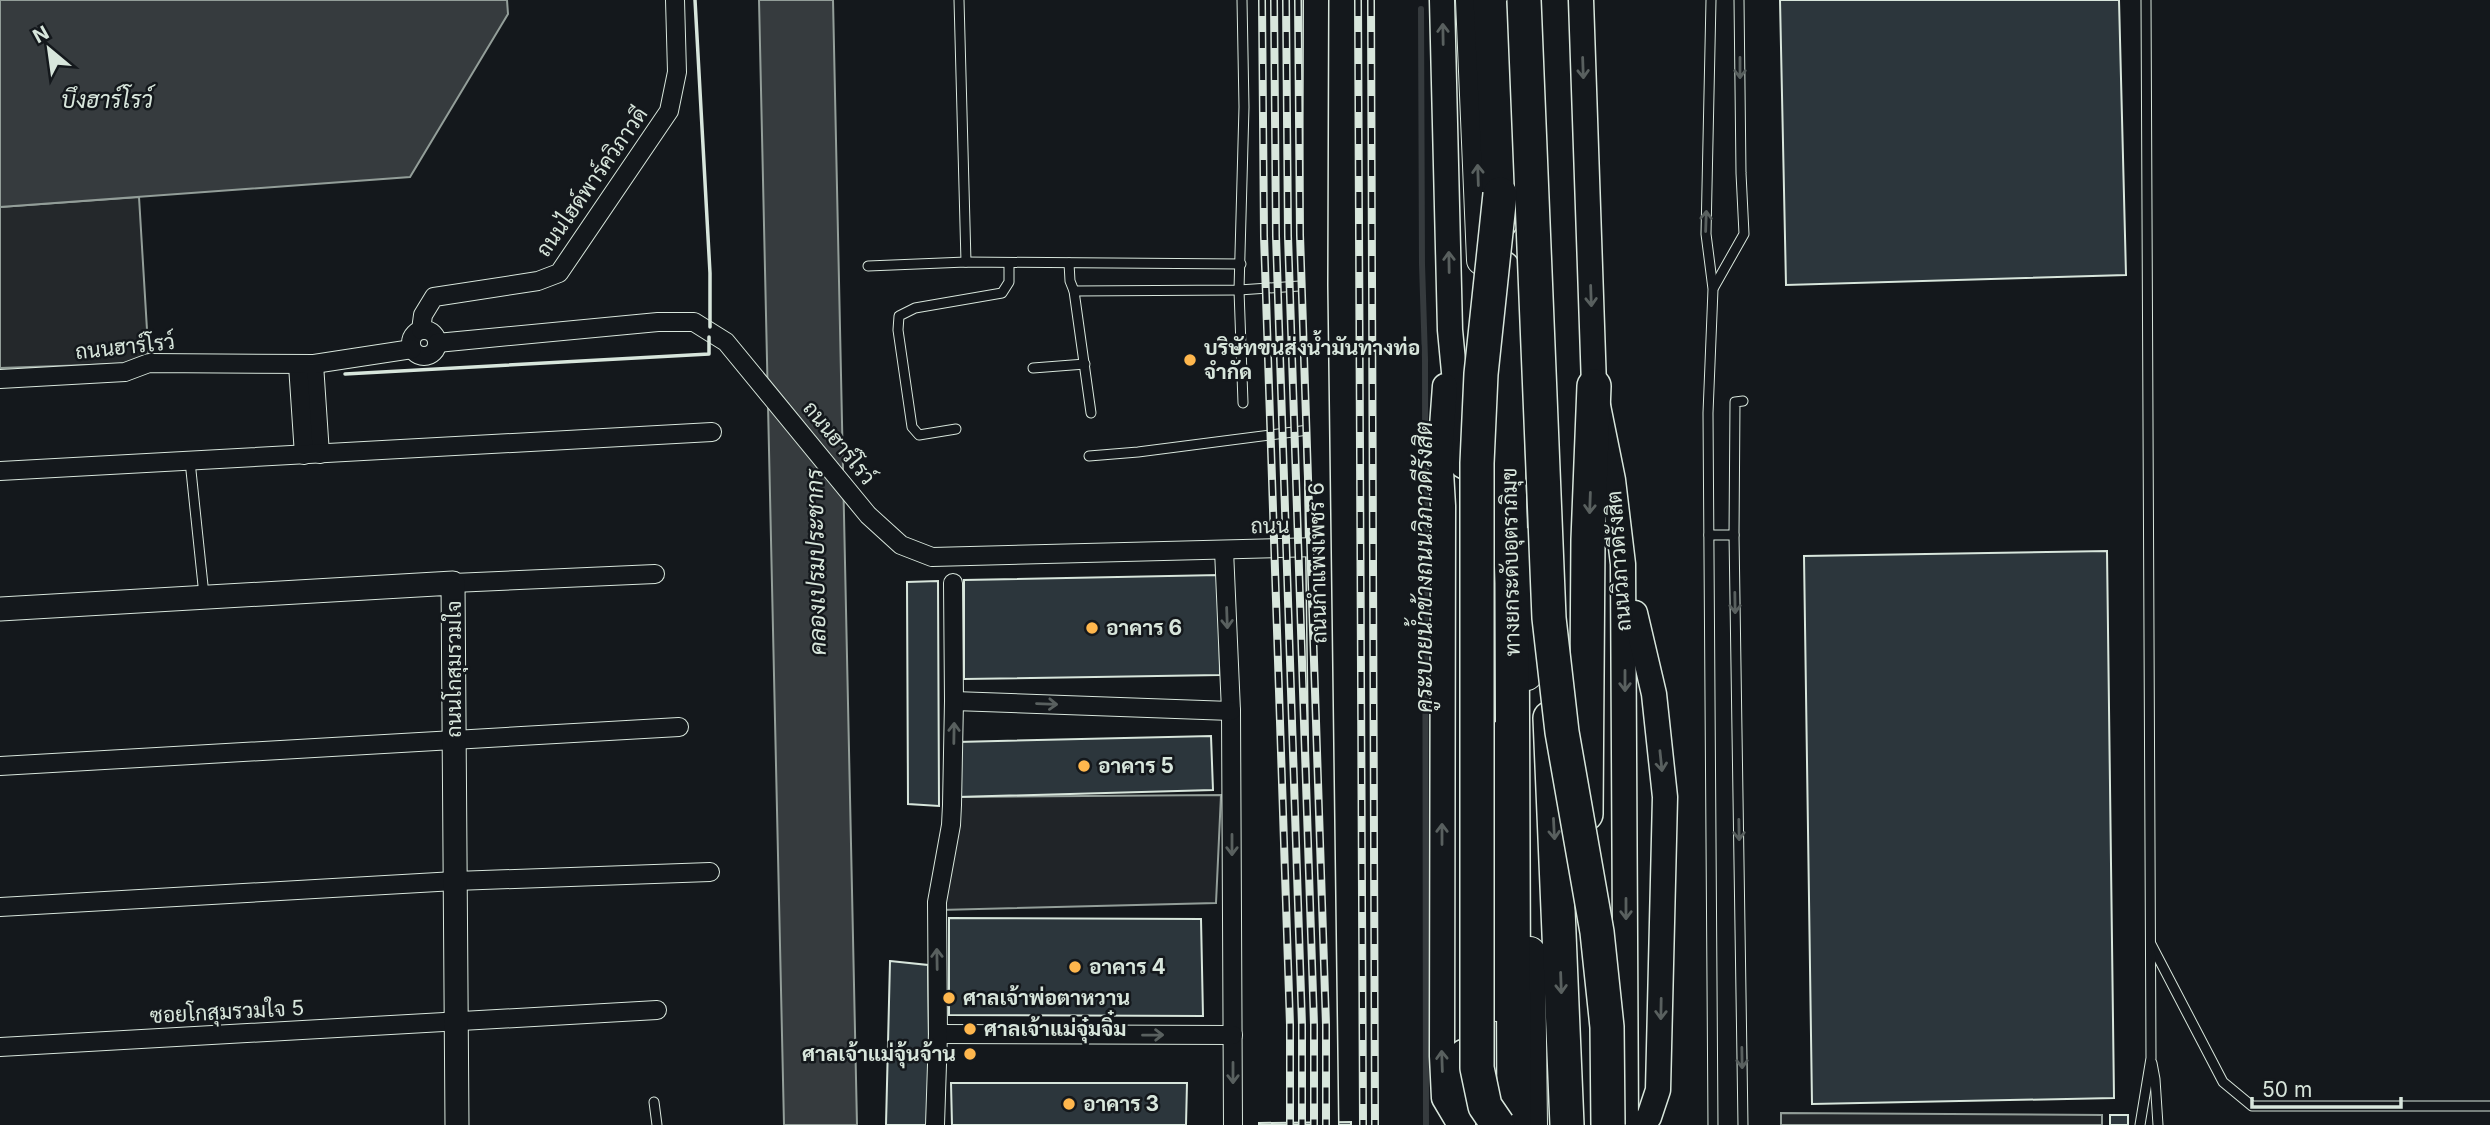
<svg xmlns="http://www.w3.org/2000/svg" width="2490" height="1125" viewBox="0 0 2490 1125" font-family="Inter,Sarabun,sans-serif">
	<style>
		.green { fill: #202428; stroke: #939e99; stroke-width: 2 }
		.parking { fill: #24282b; stroke: #939e99; stroke-width: 2 }
		.water { fill: #363b3e; stroke: #939e99; stroke-width: 2 }
		.lines { fill: none; stroke-linecap: round; stroke-linejoin: round }
		.stream { stroke: #363b3e; stroke-width: 6 }
		.building { fill: #2c363c; stroke: #d8e6dc; stroke-width: 2 }
		.service-casing { stroke: #d8e6dc; stroke-width: 11 }
		.minor-casing { stroke: #d8e6dc; stroke-width: 20 }
		.tertiary-casing { stroke: #d8e6dc; stroke-width: 25 }
		.secondary-casing { stroke: #d8e6dc; stroke-width: 27 }
		.trunk-casing { stroke: #d8e6dc; stroke-width: 32 }
		.motorway-casing { stroke: #d8e6dc; stroke-width: 36 }
		.service { stroke: #14181c; stroke-width: 9 }
		.minor { stroke: #14181c; stroke-width: 18 }
		.tertiary { stroke: #14181c; stroke-width: 23 }
		.secondary { stroke: #14181c; stroke-width: 24 }
		.trunk { stroke: #14181c; stroke-width: 30 }
		.motorway { stroke: #14181c; stroke-width: 33 }
		.rail-casing { stroke: #d8e6dc; stroke-width: 8 }
		.rail { stroke: #14181c; stroke-width: 5; stroke-dasharray: 16; stroke-linecap: butt }
		.motorway-bridge-casing { stroke: #d8e6dc; stroke-width: 36; stroke-linecap: butt }
		.motorway-bridge { stroke: #14181c; stroke-width: 33 }
		.wall { stroke: #d8e6dc; stroke-width: 3.5 }
		.oneway { stroke: #59605f }
		.poi-dot { fill: #ffb74d; stroke: #14181c; stroke-width: 2.5 }
		.labels { text-anchor: middle; stroke-width: 5; stroke-linejoin: round; paint-order: stroke }
		.street-label { font-size: 21px; fill: #d8e6dc; stroke: #14181c }
		.poi-label { font-size: 21px; font-weight: bold; fill: #d8e6dc; stroke: #14181c; text-anchor: start }
		.water-label { font-size: 23px; font-style: italic; fill: #d8e6dc; stroke: #14181c }
	</style>
	<rect width="100%" height="100%" fill="#14181c"/>
	<path class="green" d="M1221,795L1216,903L940,910L957,797Z"/>
	<g class="parking">
		<path d="M139,197L149,363L0,368V207Z"/>
		<path d="M1781,1113L2102,1115V1125H1781Z"/>
	</g>
	<g class="water">
		<path d="M0,0H507L508,14L410,177L0,207Z"/>
		<path d="M759,0H833L857,1125H784Z"/>
	</g>
	<g class="lines">
		<path class="stream" d="M1421,9L1422,264L1425,359L1426,1125"/>
	</g>
	<g class="building">
		<path d="M1780,0H2119L2126,275L1786,285Z"/>
		<path d="M2107,551L2114,1098L1812,1104L1804,556Z"/>
		<path d="M1219,575L1220,675L964,679V580Z"/>
		<path d="M938,581L939,806L908,804L907,582Z"/>
		<path d="M1211,736L1213,790L957,797V742Z"/>
		<path d="M949,918L1201,919L1203,1016L949,1015Z"/>
		<path d="M890,961L928,965L930,1125H886Z"/>
		<path d="M951,1083H1187L1186,1125H952Z"/>
		<rect x="2110" y="1115" width="18" height="10"/>
		<path d="M1351,1122V1125H1259V1123Z"/>
	</g>
	<g class="lines">
		<defs>
			<g id="service">
				<path d="M959,0L966,262"/>
				<path d="M1242,0L1244,107L1239,290L1243,403"/>
				<path d="M1711,0L1706,234L1713,289L1708,413L1713,1125"/>
				<path d="M1069,263L1070,281L1074,291L1091,413"/>
				<path d="M868,266L966,262L1241,264"/>
				<path d="M1714,287L1744,234L1741,173L1739,0"/>
				<path d="M1074,291L1239,290L1314,285"/>
				<path d="M1033,368L1085,364"/>
				<path d="M1743,401L1735,402L1734,535L1743,1125"/>
				<path d="M956,429L919,435L912,427L898,330L899,316L915,308L1002,293L1009,282V263"/>
				<path d="M1089,456L1138,452L1316,429"/>
				<path d="M190,461L204,595"/>
				<path d="M1709,535H1734"/>
				<path d="M2151,944L2223,1082L2252,1106H2490"/>
				<path d="M2152,1063L2155,1079L2158,1125"/>
				<path d="M654,1102L657,1125"/>
				<path d="M2140,1125L2151,1058L2146,0"/>
			</g>
			<g id="minor">
				<circle cx="424" cy="343" r="13"/>
				<path d="M421,330L423,315L434,297L538,281L559,273L669,111L677,72L675,0"/>
				<path d="M437,343L658,322H694L726,342L868,515L901,545L932,557L1318,547"/>
				<path d="M314,364L320,454"/>
				<path d="M298,365L304,455"/>
				<path d="M0,379L125,372L149,363L314,364L412,349"/>
				<path d="M0,471L712,432"/>
				<path d="M1224,550L1231,711L1233,1125"/>
				<path d="M453,583L655,574"/>
				<path d="M954,701L1231,711"/>
				<path d="M0,766L679,727"/>
				<path d="M0,907L455,881L710,872"/>
				<path d="M938,1034L1233,1035"/>
				<path d="M0,1047L657,1010"/>
				<path d="M935,1125L938,1034L937,902L951,825L952,805L954,701L953,583"/>
			</g>
			<path id="tertiary" d="M0,609L453,583L457,1125"/>
			<g id="secondary">
				<path d="M1316,0L1315,285L1326,1125"/>
				<path d="M1442,0L1450,330L1463,466"/>
				<path d="M1581,0L1594,386L1613,480L1623,564L1626,1125"/>
				<path d="M1445,386L1440,454L1443,506L1442,1056L1444,1098L1460,1125"/>
				<path d="M1635,613L1654,694L1665,797L1658,1090L1649,1117L1641,1125"/>
				<path d="M1463,1125V1052"/>
			</g>
			<g id="trunk">
				<path d="M1471,0L1482,260"/>
				<path d="M1527,675L1533,542"/>
				<path d="M1493,737L1497,1006"/>
				<path d="M1530,952L1532,1125"/>
			</g>
			<g id="motorway">
				<path d="M1490,0L1501,221"/>
				<path d="M1503,268L1512,583L1514,1125"/>
				<path d="M1550,718L1567,1125"/>
				<path d="M1586,814L1588,540L1594,386"/>
			</g>
		</defs>
		<use href="#service" class="service-casing"/>
		<use href="#minor" class="minor-casing"/>
		<use href="#tertiary" class="tertiary-casing"/>
		<use href="#secondary" class="secondary-casing"/>
		<use href="#trunk" class="trunk-casing"/>
		<use href="#motorway" class="motorway-casing"/>
		<use href="#service" class="service"/>
		<use href="#minor" class="minor"/>
		<use href="#tertiary" class="tertiary"/>
		<use href="#secondary" class="secondary"/>
		<use href="#trunk" class="trunk"/>
		<use href="#motorway" class="motorway"/>
		<defs>
			<g id="rail">
				<path d="M1262,0L1264,236L1290,1025V1125"/>
				<path d="M1274,0L1276,236L1302,1025V1125"/>
				<path d="M1286,0L1288,236L1314,1025V1125"/>
				<path d="M1298,0L1300,235L1326,1025V1125"/>
				<path d="M1358,0L1363,1125"/>
				<path d="M1371,0L1375,1125"/>
			</g>
		</defs>
		<use href="#rail" class="rail-casing"/>
		<use href="#rail" class="rail"/>
		<defs>
			<g id="motorway-bridge">
				<path d="M1524,0L1549,618L1562,732L1597,932L1607,1027L1608,1125"/>
				<path d="M1498,1125L1485,1106L1477,1068V463L1481,374L1500,194"/>
			</g>
		</defs>
		<use href="#motorway-bridge" class="motorway-bridge-casing"/>
		<use href="#motorway-bridge" class="motorway-bridge"/>
		<g class="wall">
			<path d="M695,0L710,273V327"/>
			<path d="M345,374L709,354V337"/>
		</g>
	</g>
	<defs><path id="oneway-shaft" d="M-6 0H5M1.5-3L5.5 0L1.5 3" fill="none" stroke-width="1.6" stroke-linecap="round" stroke-linejoin="round" transform="scale(1.75)"/></defs>
	<g class="oneway">
		<use href="#oneway-shaft" transform="translate(1443 34) rotate(-91)"/>
		<use href="#oneway-shaft" transform="translate(1583 68) rotate(88)"/>
		<use href="#oneway-shaft" transform="translate(1740 68) rotate(90)"/>
		<use href="#oneway-shaft" transform="translate(1478 175) rotate(-92)"/>
		<use href="#oneway-shaft" transform="translate(1706 221) rotate(-88)"/>
		<use href="#oneway-shaft" transform="translate(1449 262) rotate(-91)"/>
		<use href="#oneway-shaft" transform="translate(1591 296) rotate(88)"/>
		<use href="#oneway-shaft" transform="translate(1590 503) rotate(92)"/>
		<use href="#oneway-shaft" transform="translate(1735 603) rotate(89)"/>
		<use href="#oneway-shaft" transform="translate(1227 618) rotate(88)"/>
		<use href="#oneway-shaft" transform="translate(1625 681) rotate(90)"/>
		<use href="#oneway-shaft" transform="translate(1047 704) rotate(2)"/>
		<use href="#oneway-shaft" transform="translate(954 733) rotate(-89)"/>
		<use href="#oneway-shaft" transform="translate(1661 761) rotate(84)"/>
		<use href="#oneway-shaft" transform="translate(1554 829) rotate(87)"/>
		<use href="#oneway-shaft" transform="translate(1739 830) rotate(89)"/>
		<use href="#oneway-shaft" transform="translate(1442 834) rotate(-90)"/>
		<use href="#oneway-shaft" transform="translate(1232 845) rotate(90)"/>
		<use href="#oneway-shaft" transform="translate(1626 909) rotate(90)"/>
		<use href="#oneway-shaft" transform="translate(937 959) rotate(-91)"/>
		<use href="#oneway-shaft" transform="translate(1561 983) rotate(88)"/>
		<use href="#oneway-shaft" transform="translate(1661 1009) rotate(91)"/>
		<use href="#oneway-shaft" transform="translate(1153 1035) rotate(-1)"/>
		<use href="#oneway-shaft" transform="translate(1742 1058) rotate(89)"/>
		<use href="#oneway-shaft" transform="translate(1442 1061) rotate(-92)"/>
		<use href="#oneway-shaft" transform="translate(1233 1073) rotate(90)"/>
	</g>
	<g class="poi-dot">
		<circle cx="1190" cy="360" r="7"/>
		<circle cx="1092" cy="628" r="7"/>
		<circle cx="1084" cy="766" r="7"/>
		<circle cx="1075" cy="967" r="7"/>
		<circle cx="949" cy="998" r="7"/>
		<circle cx="970" cy="1029" r="7"/>
		<circle cx="970" cy="1054" r="7"/>
		<circle cx="1069" cy="1104" r="7"/>
	</g>
	<g class="labels">
		<g class="street-label">
			<text transform="translate(592 182) rotate(-55)" y="7">ถนนไฮด์พาร์ควิภาวดี</text>
			<text transform="translate(125 347) rotate(-6)" y="7">ถนนฮาร์โรว์</text>
			<text transform="translate(839 443) rotate(51)" y="7">ถนนฮาร์โรว์</text>
			<text transform="translate(1270 526) rotate(-1)" y="7">ถนน</text>
			<text transform="translate(1619 561) rotate(-94)" y="7">ถนนวิภาวดีรังสิต</text>
			<text transform="translate(1511 562) rotate(-91)" y="7">ทางยกระดับอุตราภิมุข</text>
			<text transform="translate(1318 563) rotate(-91)" y="7">ถนนกำแพงเพชร 6</text>
			<text transform="translate(454 669) rotate(-90)" y="7">ถนนโกสุมรวมใจ</text>
			<text transform="translate(227 1012) rotate(-3)" y="7">ซอยโกสุมรวมใจ 5</text>
		</g>
		<g class="poi-label">
			<text x="1204" y="355">บริษัทขนส่งน้ำมันทางท่อ<tspan x="1204" dy="24">จำกัด</tspan></text>
			<text x="1106" y="635">อาคาร 6</text>
			<text x="1098" y="773">อาคาร 5</text>
			<text x="1089" y="974">อาคาร 4</text>
			<text x="963" y="1005">ศาลเจ้าพ่อตาหวาน</text>
			<text x="984" y="1036">ศาลเจ้าแม่จุ๋มจิ๋ม</text>
			<text x="956" y="1061" text-anchor="end">ศาลเจ้าแม่จุ้นจ้าน</text>
			<text x="1083" y="1111">อาคาร 3</text>
		</g>
		<g class="water-label">
			<text x="107" y="108">บึงฮาร์โรว์</text>
			<text transform="translate(816 562) rotate(-91)" y="8">คลองเปรมประชากร</text>
			<text transform="translate(1424 567) rotate(-90)" y="8">คูระบายน้ำข้างถนนวิภาวดีรังสิต</text>
		</g>
	</g>
	<g transform="translate(49 49) rotate(331)" stroke="#14181c" stroke-width="5" paint-order="stroke">
	<path d="M0-5L12 26L0 18L-12 26Z" fill="#d8e6dc"/>
	<text y="-10" font-size="19" font-weight="bold" text-anchor="middle" fill="#d8e6dc">N</text>
	</g>
	<path d="M2252 1097v10h149v-10" fill="none" stroke="#d8e6dc" stroke-width="3.5"/>
	<text x="2262" y="1097" font-size="21" fill="#d8e6dc" stroke="#14181c" stroke-width="5" paint-order="stroke">50 m</text>
</svg>
